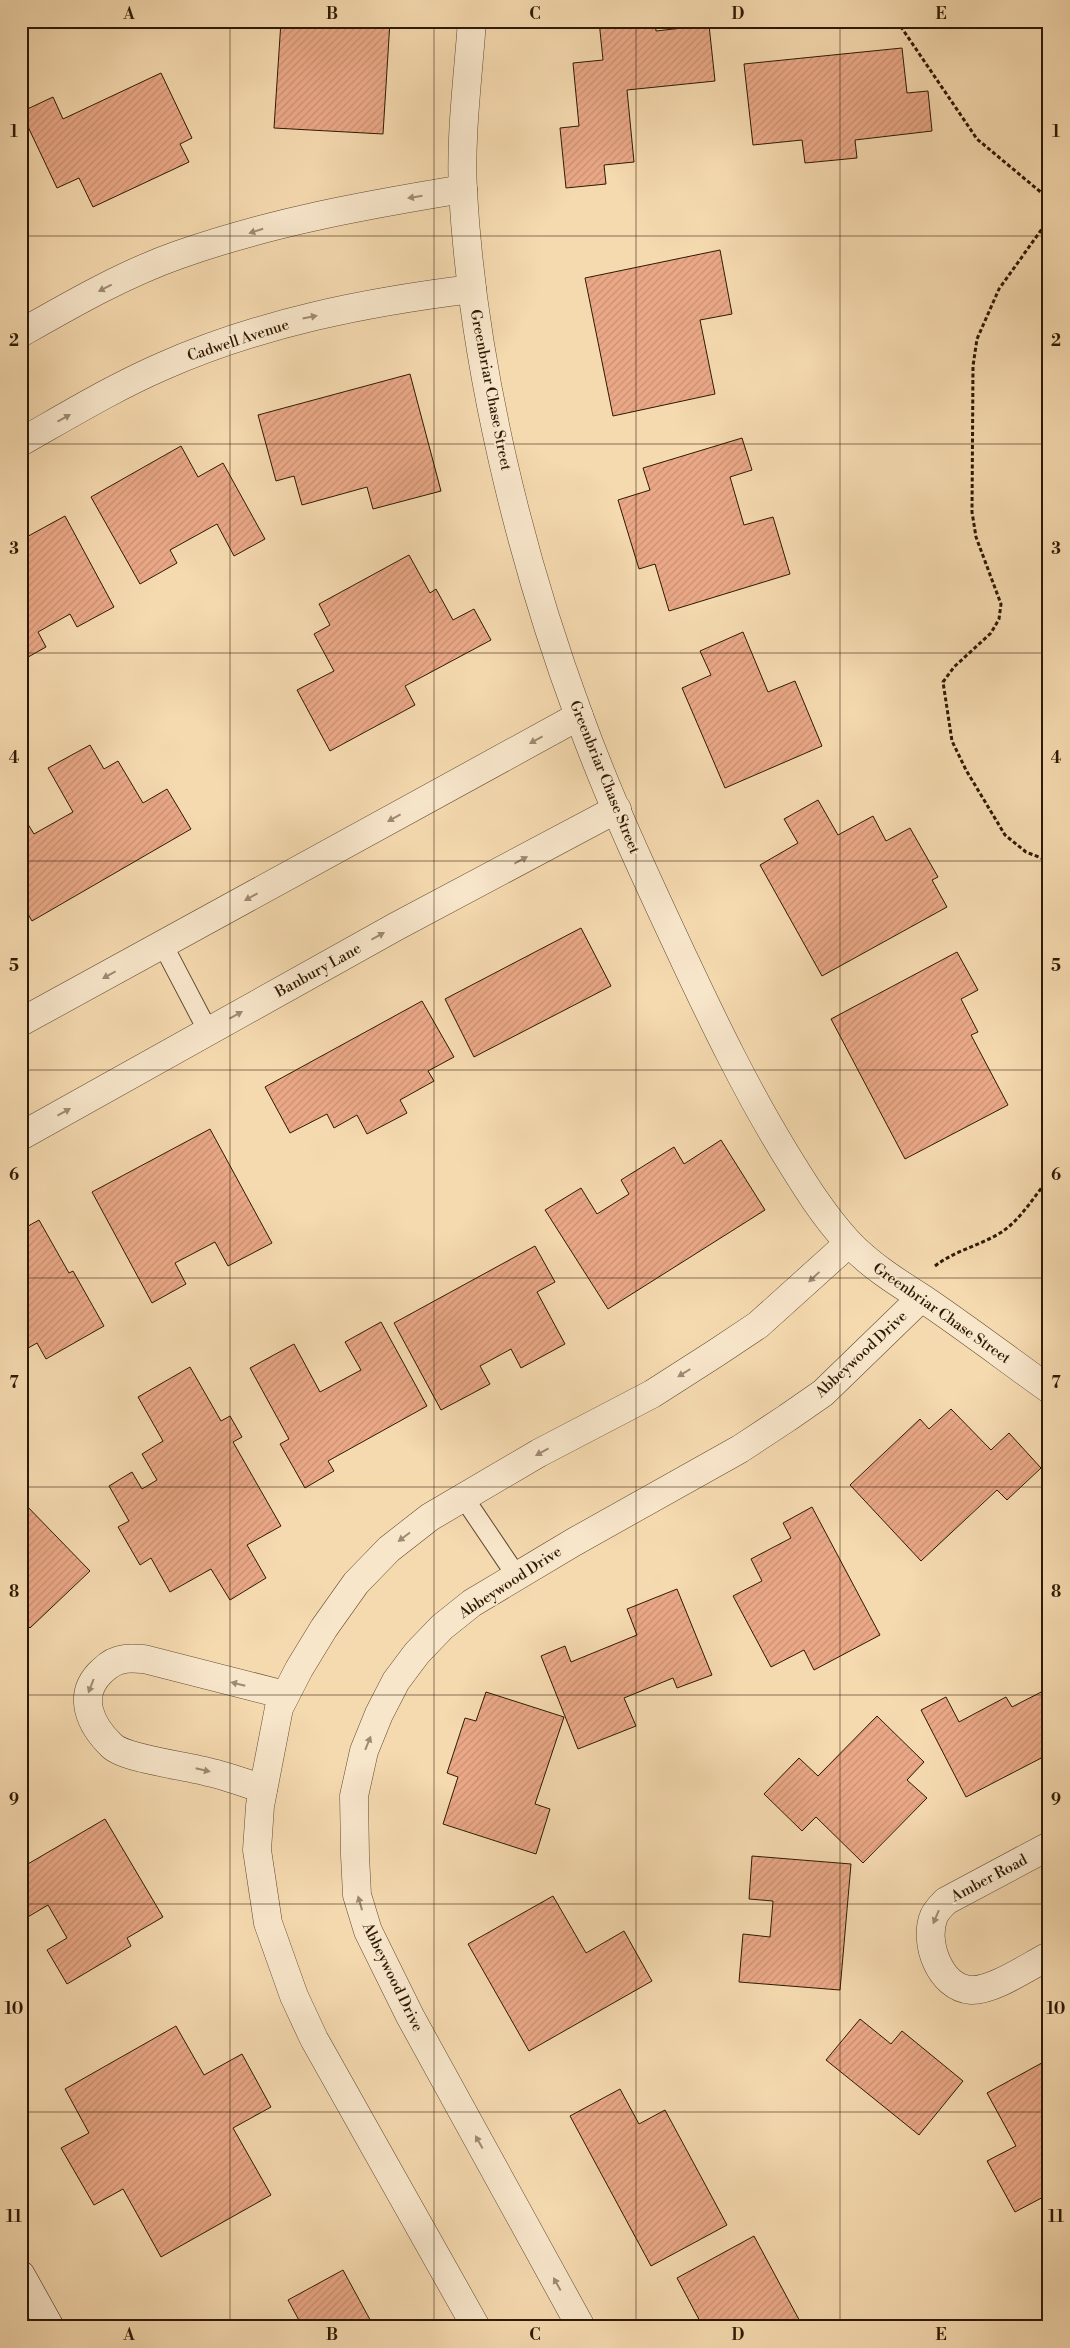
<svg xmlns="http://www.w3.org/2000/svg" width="1070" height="2348" viewBox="0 0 1070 2348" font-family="'Libre Bodoni',serif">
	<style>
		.building { fill: url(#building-hatch); stroke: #2e1a03 }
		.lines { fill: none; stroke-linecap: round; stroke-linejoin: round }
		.service-casing { stroke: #604a2e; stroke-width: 21 }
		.minor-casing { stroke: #604a2e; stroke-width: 29 }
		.secondary-casing { stroke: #2e1a03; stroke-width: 29 }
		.path { stroke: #2e1a03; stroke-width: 3; stroke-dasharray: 4 2.5; stroke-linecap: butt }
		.service { stroke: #f8e6cb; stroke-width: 19 }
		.minor { stroke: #f8e6cb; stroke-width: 28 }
		.secondary { stroke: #f8e6cb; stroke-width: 28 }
		.oneway { fill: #9d8a71 }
		.grid { fill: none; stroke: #2e1a03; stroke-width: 1; stroke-opacity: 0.55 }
		.labels { text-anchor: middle; stroke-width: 4; stroke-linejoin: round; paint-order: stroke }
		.street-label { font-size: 15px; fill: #2e1a03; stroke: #f8e6cb }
		.neatline { fill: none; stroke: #2e1a03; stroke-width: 2 }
		.grid-label { font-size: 16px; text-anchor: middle; font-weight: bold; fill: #2e1a03 }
	</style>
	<defs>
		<pattern id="building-hatch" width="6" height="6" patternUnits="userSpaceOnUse" patternTransform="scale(1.25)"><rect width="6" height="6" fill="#eaa887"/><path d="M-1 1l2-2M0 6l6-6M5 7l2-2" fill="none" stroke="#c99073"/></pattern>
	</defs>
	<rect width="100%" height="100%" fill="#f5d9af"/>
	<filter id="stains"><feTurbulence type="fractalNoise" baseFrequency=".004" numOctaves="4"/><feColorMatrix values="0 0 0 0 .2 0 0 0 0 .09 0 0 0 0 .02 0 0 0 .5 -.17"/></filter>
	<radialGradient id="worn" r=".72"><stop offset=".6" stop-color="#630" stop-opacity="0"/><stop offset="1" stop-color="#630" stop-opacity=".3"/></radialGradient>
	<g class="building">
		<path d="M281,21H390L383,134L274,128Z"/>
		<path d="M599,21H655L656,31L709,25L715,81L627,90L634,162L604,165L606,184L566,188L560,128L579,126L573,63L603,60Z"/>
		<path d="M902,48L907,93L928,91L932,131L855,140L857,158L805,163L802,140L753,145L744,64Z"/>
		<path d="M161,73L192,138L180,144L189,162L93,207L79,178L57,188L21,112L53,97L63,119Z"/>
		<path d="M720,250L732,314L700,320L715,394L613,416L585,278Z"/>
		<path d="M410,374L441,491L373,509L367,487L302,505L294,476L276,481L258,415Z"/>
		<path d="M742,438L752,470L730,477L744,525L773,517L790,574L669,611L655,564L639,569L618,500L650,490L643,468Z"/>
		<path d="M181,446L198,477L223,463L265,539L234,556L217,524L170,550L177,563L140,584L91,497Z"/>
		<path d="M65,516L114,607L77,627L70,614L38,632L46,647L21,661V540Z"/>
		<path d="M409,555L430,593L436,589L453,620L474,609L491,640L405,686L415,705L330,751L297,690L334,671L314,634L330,625L319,604Z"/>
		<path d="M743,632L768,692L795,681L822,746L725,788L682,688L711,675L700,651Z"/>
		<path d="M90,745L104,769L118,761L143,803L167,789L191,829L32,921L21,902V813L34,834L73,812L48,768Z"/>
		<path d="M818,800L838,835L873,816L886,841L910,828L938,877L932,880L947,907L822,976L760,865L798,843L784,819Z"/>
		<path d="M581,928L611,986L474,1057L445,999Z"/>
		<path d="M957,952L978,990L961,999L978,1032L971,1035L1008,1105L905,1159L831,1019Z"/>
		<path d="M422,1001L454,1057L428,1071L434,1081L400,1100L407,1113L367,1134L357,1115L334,1128L327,1114L290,1133L265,1087Z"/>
		<path d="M210,1129L272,1243L228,1266L215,1242L175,1263L186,1284L152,1303L92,1192Z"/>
		<path d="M721,1140L765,1210L608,1309L545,1210L581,1188L597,1214L629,1194L621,1180L674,1147L684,1164Z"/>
		<path d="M39,1220L69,1273L73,1271L104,1326L46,1359L37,1343L21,1352V1230Z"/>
		<path d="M535,1246L555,1282L537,1292L565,1344L521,1368L511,1349L480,1366L490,1384L441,1410L394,1323Z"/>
		<path d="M381,1322L427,1406L328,1461L334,1471L305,1488L280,1444L289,1439L250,1368L294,1344L320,1392L361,1370L345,1342Z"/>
		<path d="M190,1367L221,1421L230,1416L242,1437L233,1442L281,1526L247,1545L266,1578L230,1600L211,1569L170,1592L151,1558L140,1565L118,1527L129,1521L109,1486L132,1472L142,1489L157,1480L142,1454L163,1441L138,1397Z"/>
		<path d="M951,1409L991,1450L1009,1433L1041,1468L1007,1500L997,1490L921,1561L850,1485L920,1419L929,1429Z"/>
		<path d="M21,1500L90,1571L30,1628L21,1619Z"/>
		<path d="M812,1507L880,1635L814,1670L804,1650L771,1667L733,1596L762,1581L751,1559L791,1538L783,1523Z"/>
		<path d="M677,1589L712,1675L677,1688L673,1678L624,1698L636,1726L578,1749L541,1656L565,1646L571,1662L637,1635L627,1609Z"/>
		<path d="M1049,1688V1754L966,1797L921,1710L946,1697L959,1722L1006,1697L1012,1707Z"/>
		<path d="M486,1692L564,1717L535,1804L550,1809L536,1854L443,1824L458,1777L447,1773L465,1718L476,1721Z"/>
		<path d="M877,1716L924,1762L907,1780L927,1798L863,1863L816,1817L802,1831L764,1794L799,1758L818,1776Z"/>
		<path d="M105,1819L163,1917L127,1938L131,1946L67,1984L47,1950L67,1938L48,1905L21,1921V1868Z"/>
		<path d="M752,1856L851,1864L840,1990L739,1982L743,1934L770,1937L773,1901L749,1899Z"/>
		<path d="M553,1896L586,1953L624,1931L652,1981L529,2051L468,1944Z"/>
		<path d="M860,2019L891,2044L902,2031L963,2081L919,2135L826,2060Z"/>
		<path d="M176,2026L204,2075L242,2054L271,2107L233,2128L271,2195L161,2257L123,2189L94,2205L61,2148L89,2133L65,2089Z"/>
		<path d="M1049,2059V2194L1015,2212L987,2161L1016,2146L987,2093Z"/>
		<path d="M620,2089L639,2124L665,2110L727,2225L651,2266L570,2116Z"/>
		<path d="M754,2236L803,2327H703L677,2278Z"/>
		<path d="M343,2270L374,2327H296L301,2324L288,2300Z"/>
		<path d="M1049,2277V2288L1043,2284Z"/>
	</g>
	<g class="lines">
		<defs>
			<g id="service">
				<path d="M163,945L208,1031"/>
				<path d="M464,1498L516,1575"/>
			</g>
			<g id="minor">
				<path d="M472,21C468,78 460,136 463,192C473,365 519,554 579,716C609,799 647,880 684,959C715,1025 747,1091 785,1153C804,1184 823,1215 848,1242C870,1265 895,1281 922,1298C965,1327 1007,1359 1049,1389"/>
				<path d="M21,333C72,304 124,274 178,255C271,222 366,205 463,189"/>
				<path d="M21,442C67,416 113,388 161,367C260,323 366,302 472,289"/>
				<path d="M21,1022L579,716"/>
				<path d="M21,1136L397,926L617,809"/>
				<path d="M263,1789C245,1783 227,1776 208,1772C187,1766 126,1759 112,1746C90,1725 76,1695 102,1671C108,1665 116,1660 125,1659C131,1658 138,1659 144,1659L285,1695"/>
				<path d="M1049,1846L946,1901C942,1905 936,1911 934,1916C923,1942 940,1988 971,1990C993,1991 1029,1966 1049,1956"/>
				<path d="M476,2327L314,2039L294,1996L268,1923L257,1850L260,1806L279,1708L299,1669L324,1628L356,1583L389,1549L430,1517L539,1453L652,1394L716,1353L758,1325L849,1243"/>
				<path d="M581,2327L410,2016L368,1931L357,1895L355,1855L354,1796L364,1751L379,1714L396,1681L417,1653L442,1627L472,1603L574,1542L740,1449L787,1418L823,1393L921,1298"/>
			</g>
			<path id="secondary" d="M21,2275L50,2327"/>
		</defs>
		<use href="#service" class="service-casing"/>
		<use href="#minor" class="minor-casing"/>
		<use href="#secondary" class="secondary-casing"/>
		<g class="path">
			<path d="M897,21L977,139L1049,199"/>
			<path d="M1049,219L999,289L977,339L973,366L972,512L976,537L1001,604L999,619L991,633L954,667L943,682L952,741L966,770L1005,835L1026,852L1049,861"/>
			<path d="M935,1266C954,1251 979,1246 1000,1233C1021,1220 1033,1197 1049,1179"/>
		</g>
		<use href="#service" class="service"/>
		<use href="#minor" class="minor"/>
		<use href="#secondary" class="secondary"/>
	</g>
	<defs><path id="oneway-solid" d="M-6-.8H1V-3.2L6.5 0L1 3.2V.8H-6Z" transform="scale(1.25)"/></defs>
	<g class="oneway">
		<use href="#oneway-solid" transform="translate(415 197) rotate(171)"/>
		<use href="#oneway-solid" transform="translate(256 231) rotate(163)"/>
		<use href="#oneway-solid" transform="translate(105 288) rotate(153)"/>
		<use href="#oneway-solid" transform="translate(310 317) rotate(-11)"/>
		<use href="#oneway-solid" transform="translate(64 418) rotate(-29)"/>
		<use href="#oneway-solid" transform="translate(536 740) rotate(151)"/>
		<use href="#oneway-solid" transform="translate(394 818) rotate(151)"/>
		<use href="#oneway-solid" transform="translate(521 860) rotate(-28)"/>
		<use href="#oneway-solid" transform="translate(251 897) rotate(151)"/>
		<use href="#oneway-solid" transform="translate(378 936) rotate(-29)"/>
		<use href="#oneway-solid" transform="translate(109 975) rotate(151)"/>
		<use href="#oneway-solid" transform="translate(236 1015) rotate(-29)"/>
		<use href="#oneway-solid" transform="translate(64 1112) rotate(-29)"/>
		<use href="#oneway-solid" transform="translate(814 1277) rotate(137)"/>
		<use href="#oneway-solid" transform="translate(684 1373) rotate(148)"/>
		<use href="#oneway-solid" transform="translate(542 1452) rotate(151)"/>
		<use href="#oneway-solid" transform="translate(404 1537) rotate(143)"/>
		<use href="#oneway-solid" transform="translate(238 1684) rotate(-166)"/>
		<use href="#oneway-solid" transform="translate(91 1686) rotate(111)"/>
		<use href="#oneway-solid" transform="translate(368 1743) rotate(-68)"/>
		<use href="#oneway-solid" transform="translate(203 1770) rotate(13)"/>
		<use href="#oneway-solid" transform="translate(360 1903) rotate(-106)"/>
		<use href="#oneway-solid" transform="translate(936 1917) rotate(113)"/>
		<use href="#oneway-solid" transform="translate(479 2142) rotate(-119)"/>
		<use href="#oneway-solid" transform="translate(557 2284) rotate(-119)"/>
	</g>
	<path class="grid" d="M230,21V2327M434,21V2327M636,21V2327M840,21V2327M21,236H1049M21,444H1049M21,653H1049M21,861H1049M21,1070H1049M21,1278H1049M21,1487H1049M21,1695H1049M21,1904H1049M21,2112H1049"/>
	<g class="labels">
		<g class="street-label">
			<text transform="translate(238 340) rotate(-18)" y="5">Cadwell Avenue</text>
			<text transform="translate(491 390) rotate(79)" y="5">Greenbriar Chase Street</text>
			<text transform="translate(605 777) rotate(68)" y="5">Greenbriar Chase Street</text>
			<text transform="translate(318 970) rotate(-29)" y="5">Banbury Lane</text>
			<text transform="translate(942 1313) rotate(35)" y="5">Greenbriar Chase Street</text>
			<text transform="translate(861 1354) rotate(-43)" y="5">Abbeywood Drive</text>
			<text transform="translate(510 1582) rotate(-33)" y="5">Abbeywood Drive</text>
			<text transform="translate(989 1878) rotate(-28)" y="5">Amber Road</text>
			<text transform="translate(393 1977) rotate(64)" y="5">Abbeywood Drive</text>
		</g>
	</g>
	<rect width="1070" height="2348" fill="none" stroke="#f5d9af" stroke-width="55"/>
	<rect x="28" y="28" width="1014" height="2292" class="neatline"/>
	<g class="grid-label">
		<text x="129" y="19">A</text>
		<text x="332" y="19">B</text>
		<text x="535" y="19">C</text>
		<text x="738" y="19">D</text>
		<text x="941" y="19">E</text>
		<text x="14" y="137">1</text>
		<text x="1056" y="137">1</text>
		<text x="14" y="346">2</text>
		<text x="1056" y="346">2</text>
		<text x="14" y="554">3</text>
		<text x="1056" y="554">3</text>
		<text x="14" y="763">4</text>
		<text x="1056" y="763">4</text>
		<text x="14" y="971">5</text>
		<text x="1056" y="971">5</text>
		<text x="14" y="1180">6</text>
		<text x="1056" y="1180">6</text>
		<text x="14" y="1388">7</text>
		<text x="1056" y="1388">7</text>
		<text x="14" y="1597">8</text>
		<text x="1056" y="1597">8</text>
		<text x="14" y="1805">9</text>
		<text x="1056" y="1805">9</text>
		<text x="14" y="2014">10</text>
		<text x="1056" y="2014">10</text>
		<text x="14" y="2222">11</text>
		<text x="1056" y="2222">11</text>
		<text x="129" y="2340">A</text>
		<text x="332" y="2340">B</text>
		<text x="535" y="2340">C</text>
		<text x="738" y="2340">D</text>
		<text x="941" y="2340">E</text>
	</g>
	<rect width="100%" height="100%" filter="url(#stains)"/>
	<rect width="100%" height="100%" fill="url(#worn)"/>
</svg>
